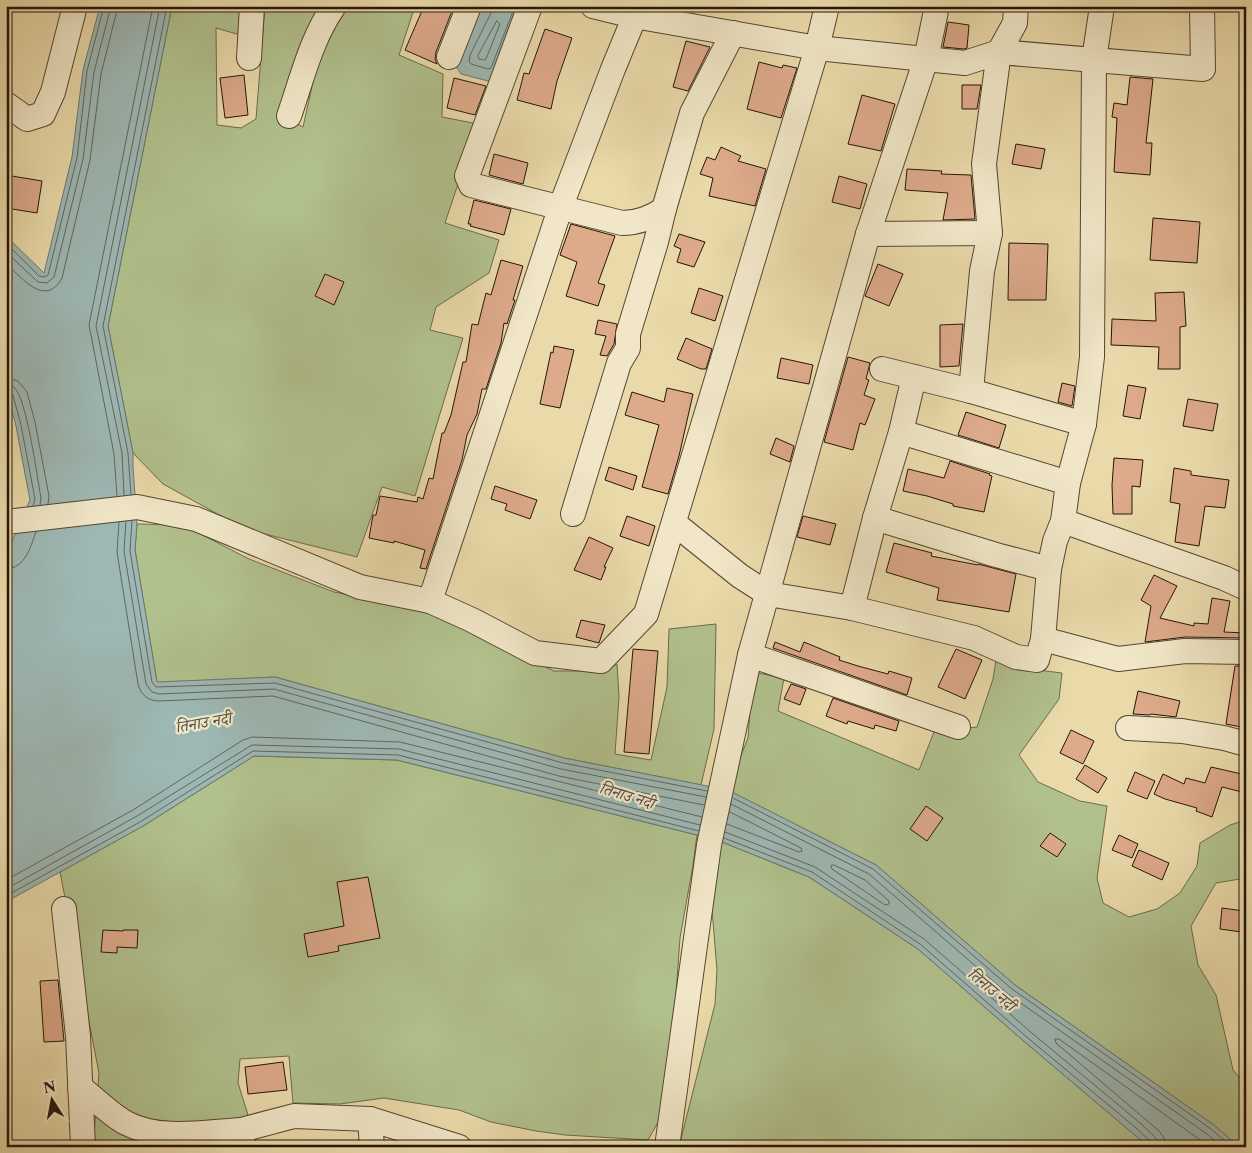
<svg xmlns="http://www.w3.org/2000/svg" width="1252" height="1153" viewBox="0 0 1252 1153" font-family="'Libre Caslon Text','Noto Serif Devanagari',serif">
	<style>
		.green { fill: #b1c18d; stroke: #6b6b4b }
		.water { fill: #9db8b4; stroke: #6d7770 }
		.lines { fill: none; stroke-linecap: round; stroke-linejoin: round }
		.shore { stroke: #61665e; stroke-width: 1 }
		.building { fill: #ddaa8a; stroke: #251509 }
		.minor-casing { stroke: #564631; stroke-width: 26 }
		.minor { stroke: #f1e7c8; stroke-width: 24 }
		.labels { text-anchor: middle; stroke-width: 4.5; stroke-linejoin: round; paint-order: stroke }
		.water-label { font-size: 16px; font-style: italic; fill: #4f4e45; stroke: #f1e7c8 }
	</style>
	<rect width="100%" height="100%" fill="#eadaaa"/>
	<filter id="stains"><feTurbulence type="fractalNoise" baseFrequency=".004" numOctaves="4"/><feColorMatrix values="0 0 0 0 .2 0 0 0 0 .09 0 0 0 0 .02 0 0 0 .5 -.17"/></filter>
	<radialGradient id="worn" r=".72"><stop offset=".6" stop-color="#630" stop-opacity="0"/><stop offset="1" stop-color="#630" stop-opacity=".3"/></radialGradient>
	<g class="green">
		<path d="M172,6H241L240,35L216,28L217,125L241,128L256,119L265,6H323L283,115L303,127L319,55L345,6H415L399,55L443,74L442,117L478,124L445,223L499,240L489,273L436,307L430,330L463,338L415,496L382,487L357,557L245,529L163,484L133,453L108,326Z"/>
		<path d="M137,524L183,525L249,559L334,592L429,610L554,671H605L617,664L619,697L615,754L651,760L667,687L669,629L716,624L714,729L701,785L564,758L275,677L157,683L135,550Z"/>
		<path d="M996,660L1038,670L1062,673L1059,699L1019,755L1038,782L1080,801L1107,806L1097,878L1103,903L1129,917L1157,909L1180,893L1197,866L1200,843L1230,825L1246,820V878L1216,883L1191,926L1198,965L1216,995L1233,1070L1246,1085V1147H1239L1214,1125L1015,985L876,865L727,790L748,738L753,672L784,678L778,711L919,770L934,732L977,727L993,679Z"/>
		<path d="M254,756L397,760L697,835L693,865L680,938L672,1049L661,1117L648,1140L565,1135L536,1131L491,1122L459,1110L384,1098L340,1104L293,1103L289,1056L240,1059L238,1083L248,1115L207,1147H93L99,1073L60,872L143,826Z"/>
		<path d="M717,840L809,877L918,949L1026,1043L1149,1147H679L715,1004L717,970L711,897Z"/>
	</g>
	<g class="water">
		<path d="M100,6H172L108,326L133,453V467L137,524L135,550L157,682L275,677L564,758L728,790L876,865L1015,985L1214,1125L1239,1147H1149L1026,1043L918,949L809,877L717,840L397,760L254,756L143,826L6,902V555L30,500L16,426L6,388V236L44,273L72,157L83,70Z"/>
		<path d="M482,6H527L492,82L461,74L457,68L459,52Z"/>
	</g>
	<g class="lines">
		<g class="shore">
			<path d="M492,6L491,13L470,55L469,62L471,64L488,69L491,68L515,6"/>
			<path d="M497,21L500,24L486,59L484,60L479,59L478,56Z"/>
			<path d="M6,243L39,276L44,277L48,275L77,158L87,71L104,6"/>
			<path d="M6,252L38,282L47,283L54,277L83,159L94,72L111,6"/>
			<path d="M6,263C20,276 45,309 62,278L90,160L101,74L118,6"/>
			<path d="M6,378L18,381L27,392L35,422L49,496L48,504"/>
			<path d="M6,385L14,387C27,399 37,477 41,498L40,505"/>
			<path d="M6,391L10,392L13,395L21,425L35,499L33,506"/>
			<path d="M124,495L122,453L96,326L160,6"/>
			<path d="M131,495L128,453L103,326L167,6"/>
			<path d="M117,496L114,454L89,325L153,6"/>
			<path d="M126,521L124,551L146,684L152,692L159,694L274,689L561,769L706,797"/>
			<path d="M132,521L130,551L152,682L156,687L275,683L563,763L707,791"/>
			<path d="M119,522L117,552L138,684C141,695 148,701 159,701L273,696L559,776L704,805"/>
			<path d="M6,569C26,568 30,547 36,532"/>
			<path d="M733,798L873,869L1012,989L1211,1129L1232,1147"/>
			<path d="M731,804L869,874L1008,994L1207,1134L1222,1147"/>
			<path d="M727,824L799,852L802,851L801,848L730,812"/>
			<path d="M725,832L815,867L924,939L1033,1034L1139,1122L1156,1138L1158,1147"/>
			<path d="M724,838L812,872L920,944L1029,1039L1135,1127L1151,1142L1152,1147"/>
			<path d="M834,865L865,880L889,901V904L885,905L832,869L831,866Z"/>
			<path d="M6,880L133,810L243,740L252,737L400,742L702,817"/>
			<path d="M6,889L137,816L252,745L399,749L700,825"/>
			<path d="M6,896L140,822L253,751L398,755L699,831"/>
			<path d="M1166,1147L1164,1138L1159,1131L1056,1043L1055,1039H1059L1210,1147"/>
		</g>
	</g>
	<g class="building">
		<path d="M424,6H454L436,52L435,59L437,64L405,50Z"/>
		<path d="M948,22L969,25L967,48L964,49L943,47Z"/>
		<path d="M545,29L572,38L557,81L551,109L517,100L524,73L529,74Z"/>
		<path d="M686,41L710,47L688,91L673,87Z"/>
		<path d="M759,62L782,68L783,65L797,68L781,118L747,109Z"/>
		<path d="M244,75L248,115L225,118L220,78Z"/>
		<path d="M1130,77L1153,79L1146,143H1152L1150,175L1114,172L1117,118L1112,117L1114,103L1127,105Z"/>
		<path d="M454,78L486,86L475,115L447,108Z"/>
		<path d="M962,85H981L977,109H962Z"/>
		<path d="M862,95L895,104L881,151L848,144Z"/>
		<path d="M1016,144L1045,149L1041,169L1012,164Z"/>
		<path d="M721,147L741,156L738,161L766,169L755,206L709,196L713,178L700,174L707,157L715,160Z"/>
		<path d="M494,154L528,163L523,184L489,175Z"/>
		<path d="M907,169L942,171L941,174L971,175L975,219L943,220L948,193L905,190Z"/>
		<path d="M6,175L42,181L37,213L6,208Z"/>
		<path d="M839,176L867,184L860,209L832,202Z"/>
		<path d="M474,200L511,209L504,235L470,226L471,224H468Z"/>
		<path d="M1153,218L1200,222L1197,263L1150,260Z"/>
		<path d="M571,224L615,236L598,283L605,285L598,306L566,296L577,262L560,255Z"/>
		<path d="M679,234L705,242L694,267L677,262L681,249L674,246Z"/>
		<path d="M1009,243L1048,244L1046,300H1008Z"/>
		<path d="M501,260L523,266L513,300H515L507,324L504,323L501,343L486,389H482L477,414L467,435L462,460L426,569L420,568L425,550L394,541V543L369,538L373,515H376L380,496L417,502L418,497L423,499L429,478L433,479L442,433H444L451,415L463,362H466L472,324L478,325L486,293L491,295Z"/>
		<path d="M878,264L903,274L889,306L865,296Z"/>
		<path d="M325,274L344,282L334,305L315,296Z"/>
		<path d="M699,288L723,296L715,321L691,313Z"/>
		<path d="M1184,292L1186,326L1180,327V369H1158L1159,347L1111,345L1112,319L1156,321L1155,293Z"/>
		<path d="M598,320L617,324L614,344L607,356L600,355L606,336L595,334Z"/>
		<path d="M963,324L959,366L940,367V325Z"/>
		<path d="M686,338L712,349L706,369H701L677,359Z"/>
		<path d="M554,346L574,350L560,408L540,404L551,352L553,353Z"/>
		<path d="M848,357L870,363L866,379L869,380L864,395L875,399L865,425L860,423L853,450L824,442Z"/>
		<path d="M781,358L813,365L809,384L777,378Z"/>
		<path d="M1062,383L1075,386L1072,406L1058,402Z"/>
		<path d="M1128,385L1146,388L1140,419L1123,416Z"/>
		<path d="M667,388L693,394L679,456L668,494L642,487L659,425L625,415L632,392L664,402Z"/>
		<path d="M1188,399L1218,404L1213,431L1183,426Z"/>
		<path d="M966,412L1006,425L999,448L958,435Z"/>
		<path d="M776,438L794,446L790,462L770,454Z"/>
		<path d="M1114,458L1143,460L1140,487L1132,486V514H1113L1112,485Z"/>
		<path d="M950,461L990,474L989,475L992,476L984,512L953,506V504L927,496L903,491L908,469L944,478Z"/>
		<path d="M609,467L637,476L633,490L605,480Z"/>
		<path d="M1174,468L1191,471V475L1229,480L1225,508L1205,506L1199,546L1175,542L1180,504L1170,502Z"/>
		<path d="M495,486L537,500L530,519L505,510L507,504L491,499Z"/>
		<path d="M627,516L655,526L649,546L620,536Z"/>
		<path d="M803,516L836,524L830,545L797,537Z"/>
		<path d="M589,537L613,548L604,567H606L601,580L574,570Z"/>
		<path d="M894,543L932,553L931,556L978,565V564L1016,574L1009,612L937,600L939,588L886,572Z"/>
		<path d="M1154,575L1177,586L1160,618L1194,626V623L1208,624L1212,598L1230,601L1224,632L1246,633V638L1185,637L1145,642L1151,606L1141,600Z"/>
		<path d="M581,620L605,625L599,643L576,637Z"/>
		<path d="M775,642L800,652L804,642L840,657L839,660L858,666L888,674L889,671L912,678L907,695L773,648Z"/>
		<path d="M633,649L658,651L649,754L624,752Z"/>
		<path d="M956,649L982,660L965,699L938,687Z"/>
		<path d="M1235,666H1246V728L1226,724Z"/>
		<path d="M791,684L806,689L800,705L784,699Z"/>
		<path d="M1138,691L1180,701L1176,717L1151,714L1150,715L1133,714Z"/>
		<path d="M833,698L899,721L896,731L875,725L874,729L848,721L847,724L826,716Z"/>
		<path d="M1071,730L1094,741L1083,764L1060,753Z"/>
		<path d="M1085,765L1107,778L1098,793L1076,779Z"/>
		<path d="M1211,767L1246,775V793L1222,787L1212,817L1196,811L1197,808L1165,799L1154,794L1163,774L1184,784L1186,778L1205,783Z"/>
		<path d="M1135,772L1155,781L1147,799L1127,791Z"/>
		<path d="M926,806L943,818L927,841L910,829Z"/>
		<path d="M1050,833L1066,844L1057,857L1040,846Z"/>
		<path d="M1119,835L1138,844L1132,858L1112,850Z"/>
		<path d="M1139,850L1169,863L1162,880L1132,866Z"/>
		<path d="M368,877L380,938L338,946L339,951L308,957L304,934L344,926L337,882Z"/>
		<path d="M1222,908L1244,911L1242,932L1220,929Z"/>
		<path d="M103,930L123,931V930H138L137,948L117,947V953L101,952Z"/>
		<path d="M58,980L64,1041L44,1042L40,981Z"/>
		<path d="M283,1062L287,1090L248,1094L245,1067Z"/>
	</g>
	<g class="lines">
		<defs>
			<g id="minor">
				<path d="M530,6L467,176L471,185L622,223C638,223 651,218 664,209L692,113L733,33"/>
				<path d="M593,6L634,16L817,48L965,63L999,52L1203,69L1202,6"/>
				<path d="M449,57L469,6"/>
				<path d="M249,58L252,6"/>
				<path d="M6,104L27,119L43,114L53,92L75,6"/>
				<path d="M289,116C302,79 311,39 334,6"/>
				<path d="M868,234L990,233"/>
				<path d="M882,369L971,391L1084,424"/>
				<path d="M971,391L982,271L990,233L984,164L999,52L1015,23L1016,6"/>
				<path d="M901,432L1068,483"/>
				<path d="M573,514L619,363L628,348V334L656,242L664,209"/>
				<path d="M875,518L996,555L1049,569"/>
				<path d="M1063,521L1224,578L1246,588"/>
				<path d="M6,522L137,507L196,519L360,587L430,601L561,206L613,69L639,6"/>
				<path d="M674,523L740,576L768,594L852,608L974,638L1016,657L1037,660L1043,639L1049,569L1055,541L1063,521L1068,483L1084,424L1092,357L1094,60L1102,6"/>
				<path d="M430,601L472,620L535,653L601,661L646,614L817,48L827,6"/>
				<path d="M852,608L875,518L901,432L914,377"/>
				<path d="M1043,639L1118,659L1185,651L1246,652"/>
				<path d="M750,655L868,234L926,59L937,6"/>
				<path d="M1128,728L1182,731L1224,738L1246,744"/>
				<path d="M64,909L78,1036L83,1147"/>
				<path d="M80,1087C93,1097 112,1116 126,1123C160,1141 204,1132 241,1130L243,1147"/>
				<path d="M229,1140L241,1130L294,1116L370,1119"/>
				<path d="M372,1147L370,1119L459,1147"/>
				<path d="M667,1147L709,845L750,655L958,727"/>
			</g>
		</defs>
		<use href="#minor" class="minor-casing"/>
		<use href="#minor" class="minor"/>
	</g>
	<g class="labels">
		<g class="water-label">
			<text transform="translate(203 722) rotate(-10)" y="6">तिनाउ नदी</text>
			<text transform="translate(627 795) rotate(17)" y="6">तिनाउ नदी</text>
			<text transform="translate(992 989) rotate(40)" y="6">तिनाउ नदी</text>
		</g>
	</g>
	<rect width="1252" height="1153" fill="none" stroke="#eadaaa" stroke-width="25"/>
	<rect x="8" y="8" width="1237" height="1138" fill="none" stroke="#251509" stroke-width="2.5"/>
	<rect x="12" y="12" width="1227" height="1128" fill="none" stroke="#251509"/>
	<g transform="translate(52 1100) rotate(349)" stroke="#f1e7c8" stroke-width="4" paint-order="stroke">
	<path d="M0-4L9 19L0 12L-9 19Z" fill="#251509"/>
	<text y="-8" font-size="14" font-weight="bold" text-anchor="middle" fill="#251509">N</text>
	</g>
	<rect width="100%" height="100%" filter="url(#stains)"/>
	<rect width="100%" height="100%" fill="url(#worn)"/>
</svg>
